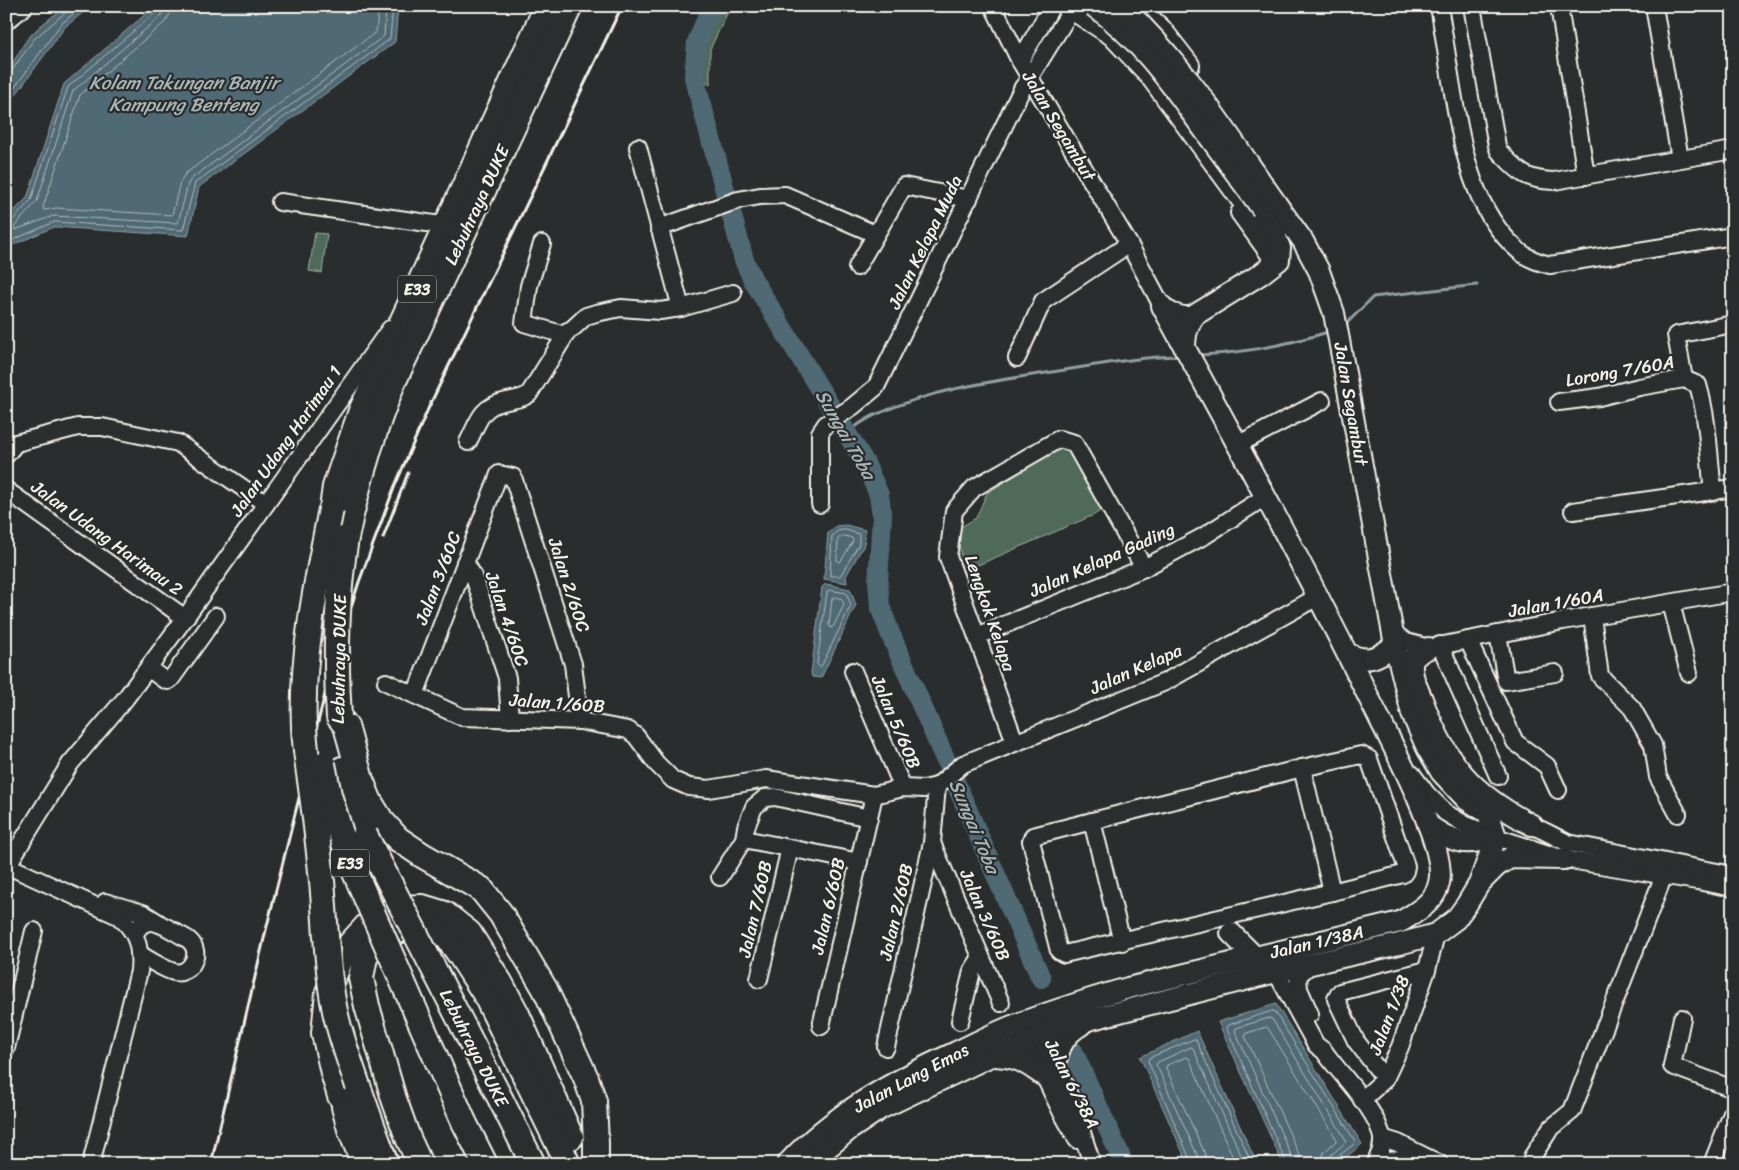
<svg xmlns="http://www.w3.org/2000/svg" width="1739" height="1170" viewBox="0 0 1739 1170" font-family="Sriracha,sans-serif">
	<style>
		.green { fill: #506b5a; stroke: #a2aea1 }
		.water { fill: #506974; stroke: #929fa2 }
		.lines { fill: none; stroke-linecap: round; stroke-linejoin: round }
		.shore { stroke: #b2bbba; stroke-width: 1 }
		.stream { stroke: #929fa2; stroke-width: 3 }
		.river { stroke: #506974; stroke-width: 20 }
		.minor-casing { stroke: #f4f1e8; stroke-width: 20 }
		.major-casing { stroke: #f4f1e8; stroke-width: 24 }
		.highway-casing { stroke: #f4f1e8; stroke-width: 28 }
		.minor { stroke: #2a2d2e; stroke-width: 16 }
		.major { stroke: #2a2d2e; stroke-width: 20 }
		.highway { stroke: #2a2d2e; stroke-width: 24 }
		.rail { stroke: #f4f1e8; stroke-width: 3 }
		.major-bridge-casing { stroke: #f4f1e8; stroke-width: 24; stroke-linecap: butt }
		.highway-bridge-casing { stroke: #f4f1e8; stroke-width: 28; stroke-linecap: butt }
		.major-bridge { stroke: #2a2d2e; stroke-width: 20 }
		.highway-bridge { stroke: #2a2d2e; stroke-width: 24 }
		.labels { text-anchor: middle; stroke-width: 4.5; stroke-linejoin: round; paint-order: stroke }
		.shield { fill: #2a2d2e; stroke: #b7b6b0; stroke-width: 1 }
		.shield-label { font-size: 16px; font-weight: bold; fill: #f4f1e8 }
		.street-label { font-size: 18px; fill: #f4f1e8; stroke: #2a2d2e }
		.water-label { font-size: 19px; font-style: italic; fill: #aab4b4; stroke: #2a2d2e }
	</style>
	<rect width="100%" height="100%" fill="#2a2d2e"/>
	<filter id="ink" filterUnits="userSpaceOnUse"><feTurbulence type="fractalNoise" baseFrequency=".02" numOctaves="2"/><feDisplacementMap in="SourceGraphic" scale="10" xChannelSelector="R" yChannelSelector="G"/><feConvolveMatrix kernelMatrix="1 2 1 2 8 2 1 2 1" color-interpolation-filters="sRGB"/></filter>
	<g filter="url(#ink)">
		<g class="green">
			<path d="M717,6H731L710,49V85L701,78L703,40Z"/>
			<path d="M315,233L327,234L322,273L309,271Z"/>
			<path d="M1061,447L1070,448L1103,509L1094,515L964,571L958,540L961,527L976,518L987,493Z"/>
		</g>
		<g class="water">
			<path d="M65,6H91L65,27L14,97L6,121V67C18,61 21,44 31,35C41,24 54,16 65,6Z"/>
			<path d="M155,6H398L395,42L199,187L188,236L54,227L6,248V219L27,198L64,84Z"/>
			<path d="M846,525L865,530L864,545L846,576L847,583L824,579L828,533L836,526Z"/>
			<path d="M826,584L850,589L856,605L821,678L812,677L811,673L822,587Z"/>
			<path d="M1276,1004L1362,1144L1338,1164H1283L1218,1022Z"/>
			<path d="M1197,1031L1257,1164H1188L1140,1057Z"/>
		</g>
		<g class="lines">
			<g class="shore">
				<path d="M164,6L163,12L160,17L73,91L37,201L14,227L15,230L53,216L178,223L188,184L191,179L384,36L386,6"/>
				<path d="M172,6L170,14L165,22L80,95L43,207L44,210L56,208L172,215L180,182L185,174L376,32L379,6"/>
				<path d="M6,71L13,69L34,39L66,12L68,6"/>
				<path d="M6,105L10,94L61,24L83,6"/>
				<path d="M6,222L12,221L31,200L68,87L156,12L158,6"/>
				<path d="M6,243L54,222L183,230L195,183L390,39L393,6"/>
				<path d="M846,530L859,534V544L840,576H831L830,573L832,536L838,531Z"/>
				<path d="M845,536L852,538L853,541L841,561L839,562L837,560L838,539L840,537Z"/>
				<path d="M830,590L846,593L851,605L822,665L820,667L817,664L827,592Z"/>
				<path d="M835,597L842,599L844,605L833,627L831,628L829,625L832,599Z"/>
				<path d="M1192,1164L1148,1061L1149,1058L1194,1039L1196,1040L1252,1164"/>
				<path d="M1199,1164L1198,1157L1156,1064L1158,1062L1191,1047L1193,1048L1245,1164"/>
				<path d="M1206,1164L1205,1154L1166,1068L1167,1065L1186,1057L1189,1058L1236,1164"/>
				<path d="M1287,1164L1226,1027L1228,1025L1272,1011L1275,1012L1355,1141L1354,1144L1336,1158L1335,1164"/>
				<path d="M1294,1164L1292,1157L1235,1031L1236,1028L1269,1018L1272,1019L1346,1140V1142L1331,1155L1329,1164"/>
				<path d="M1301,1164L1299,1154L1245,1036L1247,1033L1266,1027L1268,1028L1336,1138V1141L1324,1152L1321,1164"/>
			</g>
			<g class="stream">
				<path d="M1345,325L1373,297L1477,285"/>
				<path d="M1200,355C1243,353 1286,345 1328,332"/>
				<path d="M847,432C858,425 868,417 880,413C938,387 1003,380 1065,370C1102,364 1140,357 1178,356"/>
			</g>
			<g class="river">
				<path d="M712,6L697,42L694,77L744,260L753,280L865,463L879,495L882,516L878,582L880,606L890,633L1041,978"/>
				<path d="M1073,1051L1124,1164"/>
			</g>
			<defs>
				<g id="minor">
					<path d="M993,6L1020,61L1129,244L1162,306L1173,312L1183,315H1195"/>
					<path d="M1439,6C1444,35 1448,64 1453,93C1462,148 1474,213 1519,251C1528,259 1539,262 1550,265L1733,236"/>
					<path d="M1472,6L1497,146L1499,151C1518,171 1524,180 1554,181L1733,150"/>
					<path d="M1559,6L1586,176"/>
					<path d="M1654,6L1680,159"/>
					<path d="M1020,61L1052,6"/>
					<path d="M1025,85L1072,9L1076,6"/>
					<path d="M638,147L681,308"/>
					<path d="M280,202L441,225"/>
					<path d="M1239,213L1276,264"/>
					<path d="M659,228L738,200L760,196L785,195L875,234"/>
					<path d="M542,244L529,286L524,323L561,334L572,329L586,316L596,313L621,308L660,311L681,308L733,293"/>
					<path d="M857,267L904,186L969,199"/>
					<path d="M1017,358L1043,301L1129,244"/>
					<path d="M1684,379L1676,335L1733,324"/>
					<path d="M1559,402L1599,397L1639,387L1684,379L1698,385C1708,419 1709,456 1713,492"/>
					<path d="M468,442C478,423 480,407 503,402C513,399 521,400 529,394L568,331"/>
					<path d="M1237,445L1322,401"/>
					<path d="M6,455L16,443L78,427H102L178,443L266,504"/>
					<path d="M6,490L185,618"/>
					<path d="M820,504V433L826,424L852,407L876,387L1023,87"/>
					<path d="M1573,511L1733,488"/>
					<path d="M465,562L474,577L507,678L510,719"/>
					<path d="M1671,603L1689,673"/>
					<path d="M1592,616L1600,676L1632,708L1653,745L1658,777L1678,814"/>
					<path d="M1392,629L1398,636L1406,642L1429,648L1563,621L1733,592"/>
					<path d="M1498,634L1506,681L1555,673"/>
					<path d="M977,636L1144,568L1204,536L1265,497"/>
					<path d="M1468,640L1515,742L1547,766L1558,790"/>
					<path d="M1440,645L1498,776"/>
					<path d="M148,668L163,679L168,681L171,679L216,616"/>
					<path d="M853,671L903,788"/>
					<path d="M386,682L462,717L580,721L628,730L636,736L656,763L673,780L689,787L709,789L766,779L874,795L903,788L924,789L937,786L963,764L1165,682L1319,596"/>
					<path d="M415,695L499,474L513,477L573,664L580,721"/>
					<path d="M1015,742L948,557L954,511L974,488L1059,439L1074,443L1144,568"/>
					<path d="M1361,755L1369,759L1406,866L1405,871L1403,874L1332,892L1064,954L1059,951L1031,841L1033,836L1302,768Z"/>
					<path d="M1302,768L1332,892"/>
					<path d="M1412,774L1427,794L1446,813L1466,825L1496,837L1564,859L1697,881L1733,888"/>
					<path d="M1092,821L1122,942"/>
					<path d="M1521,822C1538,826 1552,836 1568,843L1733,875"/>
					<path d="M744,839L859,862"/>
					<path d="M932,843L1001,1003"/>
					<path d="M6,865L118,916C137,931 141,947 139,971L91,1164"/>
					<path d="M7,866L70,764L125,699L185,618L390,329"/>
					<path d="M720,877L744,839L746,827L754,807L765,798L775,797L869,818"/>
					<path d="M105,902L143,913L159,923"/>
					<path d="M135,934C145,913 161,924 177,933C183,937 191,939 194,947C196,952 196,957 193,962C190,969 182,974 174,972C166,970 147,959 140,954"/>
					<path d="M1276,972L1316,1045L1324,1051C1340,1075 1378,1110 1382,1138C1383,1148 1379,1155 1375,1164"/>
					<path d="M759,979L790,848"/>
					<path d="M1310,1014L1299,989L1298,976L1312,963"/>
					<path d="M1682,1018L1672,1066L1733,1089"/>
					<path d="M960,1021L972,971L981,957"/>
					<path d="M1038,1025L1073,1104L1092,1164"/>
					<path d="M821,1026L874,795"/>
					<path d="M1022,1030L1061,1111L1077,1140"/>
					<path d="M886,1047L932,843L937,786"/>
					<path d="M6,1048L34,931"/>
					<path d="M1385,1079L1356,1041L1336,999L1340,992L1427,970"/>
					<path d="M1362,1100L1385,1079L1400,1047L1427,970L1436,934"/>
					<path d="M1382,1138L1398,1143L1440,1164"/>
					<path d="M1532,1157L1550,1129L1572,1111L1664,875"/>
					<path d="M1375,1164L1420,1155"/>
					<path d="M1712,1164L1733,1111"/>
				</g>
				<g id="major">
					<path d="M1067,6L1112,35L1149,74L1263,229L1276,235"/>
					<path d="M1136,6L1161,29L1189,65"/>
					<path d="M6,19L22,6"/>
					<path d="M1273,199L1303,241L1319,271L1334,313L1395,645L1412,714L1427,748L1441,772L1467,800L1488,813L1496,837"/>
					<path d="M1185,349C1185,335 1187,326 1195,315L1261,274L1279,260L1280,248L1271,224"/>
					<path d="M1429,648L1421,652L1413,659C1409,673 1417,687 1422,699C1445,762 1472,794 1532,825"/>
					<path d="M1348,654C1369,663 1377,658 1395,645"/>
					<path d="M1428,825C1454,843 1465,847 1496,837"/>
					<path d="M1480,883L1497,866L1510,858L1564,859"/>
					<path d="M1231,933L1255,957"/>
					<path d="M994,1056C1018,1057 1024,1062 1044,1076"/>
					<path d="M1055,1065C1059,1047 1065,1034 1081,1025"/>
					<path d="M787,1164C833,1114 893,1081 954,1053C976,1043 997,1031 1020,1023C1056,1010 1092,998 1128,988L1400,922C1415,913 1435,903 1439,883C1448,847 1390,740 1372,704C1306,569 1234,438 1162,306"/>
					<path d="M808,1164L849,1130L880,1109L991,1056L1042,1035L1092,1019L1276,972L1399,944L1436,934L1456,919L1467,904L1479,884L1496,837"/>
				</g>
				<g id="highway">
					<path d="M329,530L335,487L361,411L547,6"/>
					<path d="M346,538C357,485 372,435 392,385L570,6"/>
					<path d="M339,717L346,726L361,780L370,802L381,820L398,839L422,855L481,889L501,914L545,989L586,1078L594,1101L596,1144V1164"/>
					<path d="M342,769L351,800L365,835"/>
					<path d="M358,1086L386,1164"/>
					<path d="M340,1096L333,1073L324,1033L328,992L340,961L351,943L376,916L400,908L422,907L445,914L469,933L501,984L517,1014L571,1137"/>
					<path d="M502,1102L533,1164"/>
					<path d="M344,1107L350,1129L364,1164"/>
					<path d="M464,1122L485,1164"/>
					<path d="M420,1164L408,1138L394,1099L367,1006L361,978L365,957L381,937L412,926L430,928L447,937L460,955L485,994L568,1164"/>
				</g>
			</defs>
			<use href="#minor" class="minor-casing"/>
			<use href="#major" class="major-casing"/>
			<use href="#highway" class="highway-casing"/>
			<use href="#minor" class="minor"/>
			<use href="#major" class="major"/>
			<use href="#highway" class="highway"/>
			<g class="rail">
				<path d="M383,538L408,473"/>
				<path d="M211,1164L266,930L332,666L359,582L394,488L428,409L622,6"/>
			</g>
			<defs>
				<g id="major-bridge">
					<path d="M1093,6C1135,35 1167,78 1196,119C1218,149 1240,179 1262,209"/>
					<path d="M1122,6C1183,63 1226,131 1273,199"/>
				</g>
				<g id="highway-bridge">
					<path d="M331,509C317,579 301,656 304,727C305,750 309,772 312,795C316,824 319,852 322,881C326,923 326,965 334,1006C339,1033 349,1059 358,1086"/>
					<path d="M339,717C335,657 336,598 346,538"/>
					<path d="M323,764L329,795L349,859L464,1122"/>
					<path d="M365,835L502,1102"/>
				</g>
			</defs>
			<use href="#major-bridge" class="major-bridge-casing"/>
			<use href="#highway-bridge" class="highway-bridge-casing"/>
			<use href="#major-bridge" class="major-bridge"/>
			<use href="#highway-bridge" class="highway-bridge"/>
		</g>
	</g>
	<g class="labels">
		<g class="shield">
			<rect x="398" y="275.5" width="38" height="27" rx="4"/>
			<rect x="331" y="849.5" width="38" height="27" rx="4"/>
		</g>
		<g class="shield-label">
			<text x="417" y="295">E33</text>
			<text x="350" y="869">E33</text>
		</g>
		<g class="street-label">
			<text transform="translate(1059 126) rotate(59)" y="6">Jalan Segambut</text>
			<text transform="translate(477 205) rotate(-65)" y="6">Lebuhraya DUKE</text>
			<text transform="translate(925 242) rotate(-64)" y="6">Jalan Kelapa Muda</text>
			<text transform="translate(1620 371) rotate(-10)" y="6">Lorong 7/60A</text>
			<text transform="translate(1351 404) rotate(80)" y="6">Jalan Segambut</text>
			<text transform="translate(286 441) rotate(-55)" y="6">Jalan Udang Harimau 1</text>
			<text transform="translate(107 538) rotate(36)" y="6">Jalan Udang Harimau 2</text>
			<text transform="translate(1102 560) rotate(-24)" y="6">Jalan Kelapa Gading</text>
			<text transform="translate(438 578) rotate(-69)" y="6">Jalan 3/60C</text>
			<text transform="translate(569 585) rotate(72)" y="6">Jalan 2/60C</text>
			<text transform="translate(1556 603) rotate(-10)" y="6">Jalan 1/60A</text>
			<text transform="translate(990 613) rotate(71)" y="6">Lengkok Kelapa</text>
			<text transform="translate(507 619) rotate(71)" y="6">Jalan 4/60C</text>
			<text transform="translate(339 659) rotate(-89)" y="6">Lebuhraya DUKE</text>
			<text transform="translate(1136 669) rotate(-24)" y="6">Jalan Kelapa</text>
			<text transform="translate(557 703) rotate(4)" y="6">Jalan 1/60B</text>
			<text transform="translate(896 722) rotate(67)" y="6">Jalan 5/60B</text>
			<text transform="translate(828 906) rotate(-77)" y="6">Jalan 6/60B</text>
			<text transform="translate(755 909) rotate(-77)" y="6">Jalan 7/60B</text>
			<text transform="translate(896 912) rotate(-77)" y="6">Jalan 2/60B</text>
			<text transform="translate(985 915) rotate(66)" y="6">Jalan 3/60B</text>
			<text transform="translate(1317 942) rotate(-13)" y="6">Jalan 1/38A</text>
			<text transform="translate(1389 1015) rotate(-69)" y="6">Jalan 1/38</text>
			<text transform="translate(474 1048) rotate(63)" y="6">Lebuhraya DUKE</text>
			<text transform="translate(911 1078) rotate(-28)" y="6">Jalan Lang Emas</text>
			<text transform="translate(1072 1084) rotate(63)" y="6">Jalan 6/38A</text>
		</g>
		<g class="water-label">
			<text x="184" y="89">Kolam Takungan Banjir<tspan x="184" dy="22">Kampung Benteng</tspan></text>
			<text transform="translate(846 434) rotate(60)" y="7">Sungai Toba</text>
			<text transform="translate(975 826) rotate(67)" y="7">Sungai Toba</text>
		</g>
	</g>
	<rect width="1739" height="1170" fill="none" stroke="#2a2d2e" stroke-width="25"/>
	<rect x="12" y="12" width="1714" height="1145" fill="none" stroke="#f4f1e8" stroke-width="2" filter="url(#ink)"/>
</svg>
